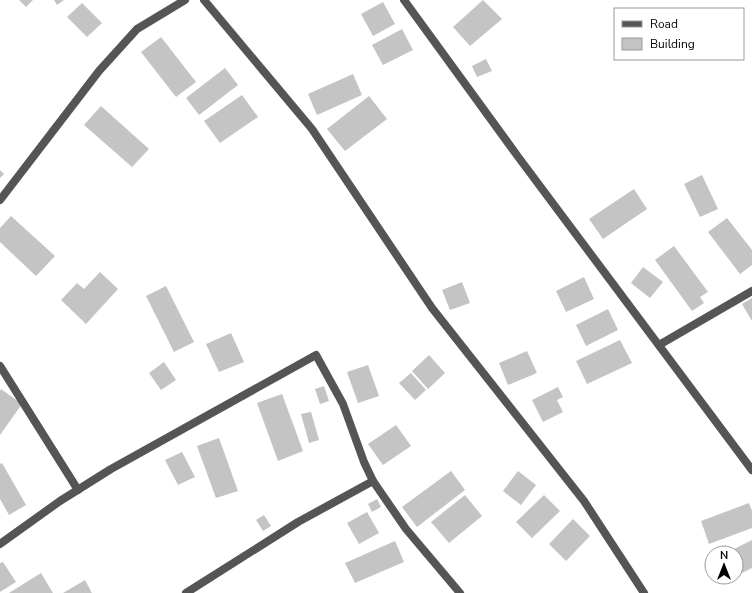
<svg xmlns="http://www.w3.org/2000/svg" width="752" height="593" viewBox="0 0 752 593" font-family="'Nunito Sans',sans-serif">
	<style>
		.building { fill: #c4c4c4 }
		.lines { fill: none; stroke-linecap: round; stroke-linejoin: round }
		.street { stroke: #555; stroke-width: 8 }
	</style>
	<rect width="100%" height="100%" fill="#fff"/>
	<g class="building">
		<path d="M19,0H33L26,7Z"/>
		<path d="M54,0H64L57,5Z"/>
		<path d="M483,0L502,19L470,46L453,27Z"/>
		<path d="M383,2L395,24L373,36L361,14Z"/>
		<path d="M82,3L102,23L87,37L67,17Z"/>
		<path d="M402,29L413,50L383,65L372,45Z"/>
		<path d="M161,37L196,82L176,97L141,52Z"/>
		<path d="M486,59L492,71L477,77L472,66Z"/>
		<path d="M225,68L238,85L199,115L186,98Z"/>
		<path d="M353,74L362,95L317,115L308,94Z"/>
		<path d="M242,95L258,117L220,143L204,121Z"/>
		<path d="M369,96L387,119L345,151L327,129Z"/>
		<path d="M101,106L149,149L132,167L84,125Z"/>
		<path d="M0,170L4,174L0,178Z"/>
		<path d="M702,175L718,209L700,217L684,184Z"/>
		<path d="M634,189L647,209L603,239L589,219Z"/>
		<path d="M11,216L55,256L36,276L0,242V228Z"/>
		<path d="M727,218L752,250V265L740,274L708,232Z"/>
		<path d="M674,246L708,292L700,297L704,303L692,311L655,260Z"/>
		<path d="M643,267L663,282L650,298L631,283Z"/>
		<path d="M100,272L118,289L86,324L61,300L77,283L84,289Z"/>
		<path d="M584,277L594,299L566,312L556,291Z"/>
		<path d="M462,282L470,303L450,310L442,290Z"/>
		<path d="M166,286L194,342L174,352L146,296Z"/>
		<path d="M752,298V321L742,304Z"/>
		<path d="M608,309L618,330L586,346L576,325Z"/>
		<path d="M231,333L244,362L219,372L206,344Z"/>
		<path d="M620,340L632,363L587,384L576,361Z"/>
		<path d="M527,351L537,373L508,385L499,363Z"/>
		<path d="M429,355L445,373L428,389L412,371Z"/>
		<path d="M164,362L176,380L161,390L149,373Z"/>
		<path d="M368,365L379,396L358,403L347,372Z"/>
		<path d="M411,373L426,390L415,400L399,383Z"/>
		<path d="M324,386L329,401L320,404L315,389Z"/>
		<path d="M558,387L563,397L557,400L563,412L543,422L532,400Z"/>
		<path d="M1,389L22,404L0,435V391Z"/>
		<path d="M282,394L303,451L278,461L257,403Z"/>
		<path d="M311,412L319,440L309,443L301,414Z"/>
		<path d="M396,425L411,446L383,465L368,444Z"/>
		<path d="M219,438L238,491L216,498L197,446Z"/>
		<path d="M182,452L195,477L178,485L165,460Z"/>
		<path d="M2,463L26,505L9,515L0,499V464Z"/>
		<path d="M451,471L465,490L417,527L402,507Z"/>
		<path d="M518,471L536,485L521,505L503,491Z"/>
		<path d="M465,495L482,516L449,543L431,522Z"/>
		<path d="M544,495L560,511L532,538L516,522Z"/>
		<path d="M377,499L381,507L372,512L368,504Z"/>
		<path d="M749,503L752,511V528L709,544L701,521Z"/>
		<path d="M367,512L379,533L359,544L347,523Z"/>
		<path d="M264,515L271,526L263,531L256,520Z"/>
		<path d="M573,519L590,536L566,561L549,544Z"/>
		<path d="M752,540V568L736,576V553H726Z"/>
		<path d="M395,541L404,562L355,583L345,563Z"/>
		<path d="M3,562L16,582L0,592V563Z"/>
		<path d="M41,573L53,593H9Z"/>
		<path d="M85,580L92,593H63Z"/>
	</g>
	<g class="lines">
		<g class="street">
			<path d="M204,0L312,129L432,308L584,501L644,593"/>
			<path d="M404,0L519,158L752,470"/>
			<path d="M0,200L99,71L137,29L185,0"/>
			<path d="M659,345L752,291"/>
			<path d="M0,366L78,490"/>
			<path d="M0,544L60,501L111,469L316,355L343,404L364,462L373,481L406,529L460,593"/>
			<path d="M186,593L298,522L373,481"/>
		</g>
	</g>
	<rect x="614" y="8" width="130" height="52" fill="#ffffff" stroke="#999999"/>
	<rect x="622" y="21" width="20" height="6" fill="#555555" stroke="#999999"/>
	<text x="650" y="28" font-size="12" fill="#000000">Road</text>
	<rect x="622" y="38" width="20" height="12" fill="#c4c4c4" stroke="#999999"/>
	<text x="650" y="48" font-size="12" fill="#000000">Building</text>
	<g transform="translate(724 565)"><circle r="19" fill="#ffffff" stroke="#999999"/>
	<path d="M0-3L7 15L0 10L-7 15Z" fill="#000000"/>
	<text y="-6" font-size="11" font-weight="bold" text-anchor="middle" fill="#000000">N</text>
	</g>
</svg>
